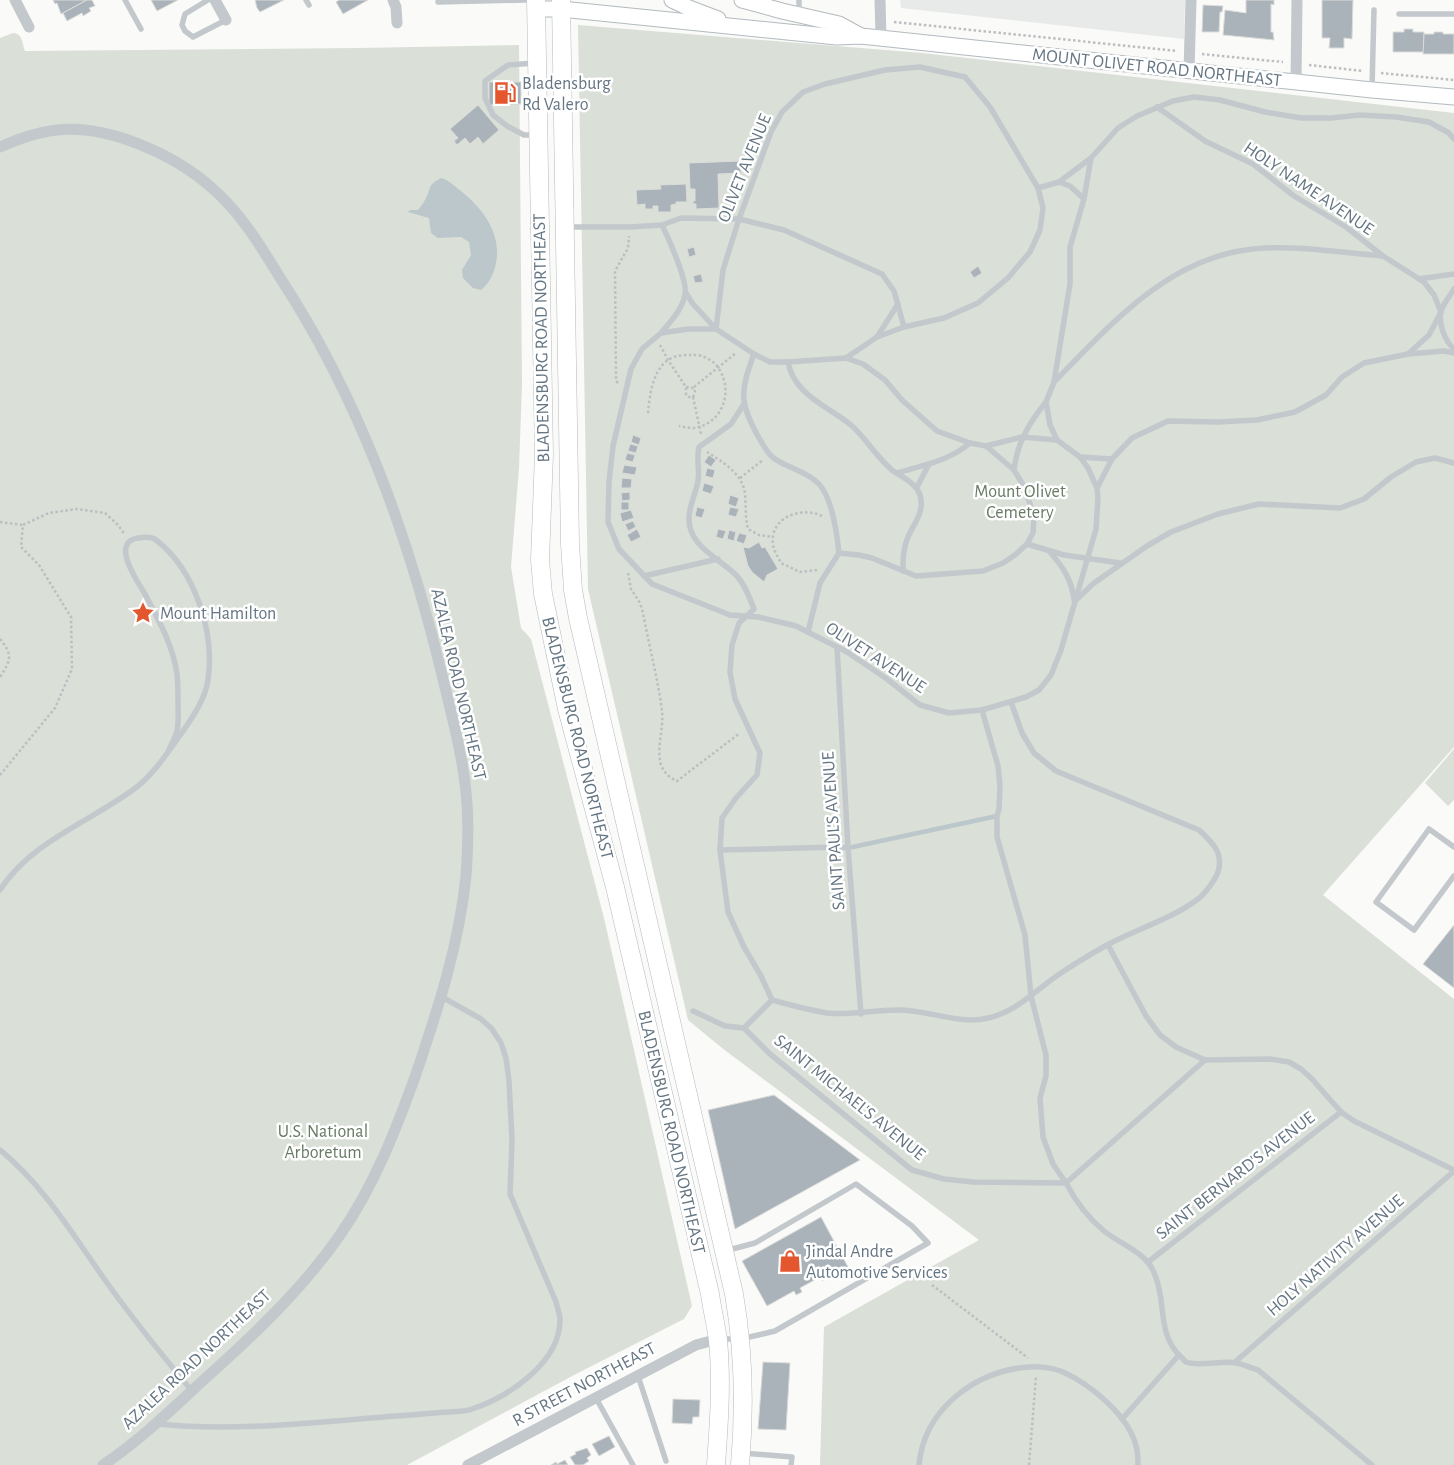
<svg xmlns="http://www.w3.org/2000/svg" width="1454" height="1465" viewBox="0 0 1454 1465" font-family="'Alegreya Sans',sans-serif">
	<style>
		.built { fill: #e8e9e9 }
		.green { fill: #dadfd7 }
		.water { fill: #bbc7cb }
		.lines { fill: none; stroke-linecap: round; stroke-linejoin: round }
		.stream { stroke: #bbc7cb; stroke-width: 4.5 }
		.building { fill: #aab3b9; stroke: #dcdcda }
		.secondary-casing { stroke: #b3babf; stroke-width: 17 }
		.primary-casing { stroke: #b5babe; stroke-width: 19 }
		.path { stroke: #bbbfc2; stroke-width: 2.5; stroke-dasharray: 2.5 2.5; stroke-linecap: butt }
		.lane { stroke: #c3c8cc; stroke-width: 5.5 }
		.street { stroke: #c3c8cc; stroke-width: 11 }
		.secondary { stroke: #fff; stroke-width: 15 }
		.primary { stroke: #fff; stroke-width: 18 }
		.labels { text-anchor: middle; stroke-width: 5; stroke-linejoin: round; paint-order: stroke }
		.street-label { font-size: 18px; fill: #657683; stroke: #fff }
		.poi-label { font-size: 18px; fill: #657683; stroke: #fff; text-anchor: start }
		.park-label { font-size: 18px; fill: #687a64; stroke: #fff }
	</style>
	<rect width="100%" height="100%" fill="#fafaf8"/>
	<path class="built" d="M900,0H1185L1184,39L901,8Z"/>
	<g class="green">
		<path d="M578,25L922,53L1454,113V747L1323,895L1454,999V1465H820L824,1327L979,1240L722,1048L688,1020L588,589Z"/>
		<path d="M13,33C23,34 22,43 25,51L359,48L519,45L522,385L519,468L511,567L521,628L531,639L604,918L692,1306L684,1319L574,1375L407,1465H0V38Z"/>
		<path d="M1454,749V800L1448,806L1425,783Z"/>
	</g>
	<path class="water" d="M441,178C448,180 452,184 457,188C482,207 504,234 495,267C493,276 488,284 481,290L473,288L463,278L462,270L471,255L469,242L461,237L438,238L431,233L429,218L408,212L410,210H418C420,207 423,204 425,200C432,188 426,186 441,178Z"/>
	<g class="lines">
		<path class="stream" d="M848,848L997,816"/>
	</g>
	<g class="building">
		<path d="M53,0H87L61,14L57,3L55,4Z"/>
		<path d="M87,0H92L95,6L89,8L91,11L83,16L82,13L67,21L63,13Z"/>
		<path d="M151,0H178L157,11Z"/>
		<path d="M255,0H284L260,12L257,8Z"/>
		<path d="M339,0H368L343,14L336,2Z"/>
		<path d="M1246,0H1274V5L1271,4V32H1273L1274,40L1223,35L1225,10L1246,13Z"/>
		<path d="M1322,0H1353L1352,39L1344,38V48H1329L1330,38H1322Z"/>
		<path d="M1203,5L1223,6L1222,12H1220L1219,32H1202Z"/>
		<path d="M1404,29H1413V32H1424V52H1393V32H1404Z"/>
		<path d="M1434,32H1443V34H1454V54H1423L1424,34H1434Z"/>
		<path d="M489,82H521V104L489,105Z"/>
		<path d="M478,105L499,130L483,144L478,137L470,144L465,138L457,145L454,141L458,138L450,129Z"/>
		<path d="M740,161L741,173L718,174L719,208L696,209V204H693V201H695V189H690L689,163Z"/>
		<path d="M686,184L687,202H676V204L671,205V212H658V206H653V209H645V204L637,205L636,190L661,189L660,185Z"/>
		<path d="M694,247L696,255L689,257L687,249Z"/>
		<path d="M978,266L982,273L974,278L970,272Z"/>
		<path d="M701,274L703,282L695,283L693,276Z"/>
		<path d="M633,435L641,438L639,445L631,442Z"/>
		<path d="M630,444L638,446L636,453L628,451Z"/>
		<path d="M627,453L635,455L633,462L625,460Z"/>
		<path d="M709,455L716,460L711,467L704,462Z"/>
		<path d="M624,465L637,467L635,475L622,473Z"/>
		<path d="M707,468L715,470L713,478L705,476Z"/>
		<path d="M622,478L632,479L631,488H621Z"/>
		<path d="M704,483L714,486L711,494L702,491Z"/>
		<path d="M630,492V500L622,501L621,493Z"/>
		<path d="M730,495L739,498L736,507L728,504Z"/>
		<rect x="621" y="502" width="8" height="8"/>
		<path d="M697,507L705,509L702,518L695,516Z"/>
		<path d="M730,507L739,509L736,517L728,515Z"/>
		<path d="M631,510L634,518L622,522L620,513Z"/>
		<path d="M633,521L636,527L628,531L625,524Z"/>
		<path d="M637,529L641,537L631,542L627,535Z"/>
		<path d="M718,529L726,531L723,539L716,537Z"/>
		<path d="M729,530L736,532L734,541L727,539Z"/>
		<path d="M739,533L747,535L744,544L736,541Z"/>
		<path d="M759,542L762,548L765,547L778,569L767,575L764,582L752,572L748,566L743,547L749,548Z"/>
		<path d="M1454,925V988L1423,964Z"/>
		<path d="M774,1095L860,1160L735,1229L708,1110Z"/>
		<path d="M821,1217L848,1267L822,1281L820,1277L800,1288L802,1292L796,1295L794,1291L767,1306L742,1261Z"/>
		<path d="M763,1362L790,1363L786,1430L758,1429Z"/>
		<path d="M673,1399L700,1400L699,1417H693L692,1424L672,1423Z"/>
		<path d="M609,1436L615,1447L599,1456L592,1444Z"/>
		<path d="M587,1448L591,1455L587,1458L589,1461L583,1465H575L570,1457L576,1454L575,1452Z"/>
		<path d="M565,1460L568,1465H551L556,1462L557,1464Z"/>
	</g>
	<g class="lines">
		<defs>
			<g id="secondary">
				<path d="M672,0L689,8L718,19"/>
				<path d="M742,0L782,11L839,24L861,36"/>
				<path d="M536,9H561L837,37L861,36L1372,90L1454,97"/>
			</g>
			<g id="primary">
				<path d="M536,0L544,454L540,560L543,594L567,709L615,887L710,1294C712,1309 716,1325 718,1340C722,1382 719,1423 716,1465"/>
				<path d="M561,0L570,544L573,590L578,618L734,1294C744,1352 745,1407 740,1465"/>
			</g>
		</defs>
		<use href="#secondary" class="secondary-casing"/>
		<use href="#primary" class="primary-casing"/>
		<g class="path">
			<path d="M894,22L1177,51"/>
			<path d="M1202,54L1283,62"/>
			<path d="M1309,65L1363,71"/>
			<path d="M1381,73L1454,80"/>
			<path d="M660,345L668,360L686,387V395L689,397H693L695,392L694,388L686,387"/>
			<path d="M618,383L616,381L615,271L628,248L629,236"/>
			<path d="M694,387L736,353"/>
			<path d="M693,397L701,434"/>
			<path d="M648,413C650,393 653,365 674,357C680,355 687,355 693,355C702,354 715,361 719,369C734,392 722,424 694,428C689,428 684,427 679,426"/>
			<path d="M707,452C723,462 743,474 745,494C746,506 745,517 748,529L759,535L773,537"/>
			<path d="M740,478L763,460"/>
			<path d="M0,522L23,525"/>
			<path d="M817,570L800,572L781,563C778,557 774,551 773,545C769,517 802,506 822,516"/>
			<path d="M628,573L631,589L640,603L643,613C649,646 658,679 662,711C664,729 656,748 661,765C664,773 670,778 677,781L740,733"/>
			<path d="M0,639C13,655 11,660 0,677"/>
			<path d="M0,775L55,708L72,669L71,617L39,565L21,547L23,525L49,513L77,509L105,513L118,525L125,535"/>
			<path d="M932,1285L1028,1358"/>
			<path d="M1029,1465L1036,1376"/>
		</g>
		<g class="lane">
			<path d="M125,0L141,29"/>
			<path d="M208,0L185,14L182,25L185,31L193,37L226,20"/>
			<path d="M306,0L309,5"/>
			<path d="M799,0V15"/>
			<path d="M438,2L525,0"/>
			<path d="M1399,14H1454"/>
			<path d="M535,63L508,65L485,81V98L493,115L507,126L524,135H537"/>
			<path d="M1372,88L1374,10"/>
			<path d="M1157,107L1205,141L1253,164L1294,196L1346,227L1383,256L1424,282L1434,295L1441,312L1429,335L1408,354"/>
			<path d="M1059,182L1070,186L1084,199"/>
			<path d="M567,227H630L662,225L681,218L739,219L784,230L882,274L894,291L904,327"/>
			<path d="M1419,279L1454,274"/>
			<path d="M1454,289C1450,296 1443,304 1441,311C1438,324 1445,341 1454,349"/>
			<path d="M686,293L693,304L716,329L754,354L770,362H788L846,358L863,364L885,380L902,400L937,431L970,443L986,446L1022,437L1057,440L1080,457L1088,468L1097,488L1098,498L1096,529L1061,650L1051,675L1039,690L1026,697L982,710L949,713L920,705L887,679L847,652L796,626L758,617L730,615L652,584L619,549L608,522L609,482L613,446L631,369L642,349L661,333L688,329H716L723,270L739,219L771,132L782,112L803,92L825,84L885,70L920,67L965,77L990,107L1038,188L1059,182L1091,158L1118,128L1137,116L1173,101L1194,97L1220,100L1265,112L1301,118H1331L1360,115L1396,117L1429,122L1449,133L1454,139"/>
			<path d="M661,333C670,322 683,309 685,294C688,282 668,237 662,225"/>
			<path d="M877,337L898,304"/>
			<path d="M754,354C740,392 739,402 759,438C763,445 768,455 775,459C788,468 808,472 819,484C832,498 837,534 839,553"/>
			<path d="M846,358L877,337L904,327L944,318L978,303L1008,278L1030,252L1040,230L1043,208L1038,188"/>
			<path d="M788,362C794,395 828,406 851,425C866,438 876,457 892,470C902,477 916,483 920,495C925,512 914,523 908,537C903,548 903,559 903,571"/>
			<path d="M1054,382C1114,321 1173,252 1265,248C1304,246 1344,253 1382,256"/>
			<path d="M744,404L731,424L699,447C696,458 700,470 698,481C696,493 689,506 689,518C688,546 719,558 736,575C745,584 749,597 754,609L739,623L732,645L730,672L735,699L760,753L757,775L736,798L722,818L720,850L728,912L744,947L761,976L772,1000"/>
			<path d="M1057,440L1050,425L1046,402L1054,382L1070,284V247L1084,199L1091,158"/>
			<path d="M1080,457L1112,459"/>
			<path d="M1014,470C1017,443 1029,423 1046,402"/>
			<path d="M897,473C923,465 949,461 970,443"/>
			<path d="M917,487L929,464"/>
			<path d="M1097,488L1112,459L1132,438L1168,421L1217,422L1257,420L1295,412L1326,395L1342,377L1364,363L1408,354L1444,351L1454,353"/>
			<path d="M1027,544L1064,555L1120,563"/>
			<path d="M1050,552C1063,567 1072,580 1074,600"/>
			<path d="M839,553L859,555L872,558L916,576L983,571L1003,563L1015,555L1027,544L1033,533L1034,517L1025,488L1014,470L986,446"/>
			<path d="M644,576L718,559"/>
			<path d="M1076,600L1094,583L1147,546L1171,532L1218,514L1259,504L1340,508L1364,499L1391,477L1416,462L1435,458L1454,463"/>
			<path d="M808,632L820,583L839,553"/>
			<path d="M837,647L848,848L861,1014"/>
			<path d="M982,710L998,766L1000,786L999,809L997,816V837L1025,935L1031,996L1046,1055V1076L1040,1098L1043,1137L1053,1164L1066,1183L1205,1060"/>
			<path d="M1454,847L1429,829L1376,902L1414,930L1454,876"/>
			<path d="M720,850L838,847L848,848"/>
			<path d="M0,890C32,840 93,821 138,786C155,772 168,752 181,734C192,718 205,700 208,680C215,632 195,570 156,540C151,536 144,537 138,538C110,542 137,581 145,594C158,619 173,645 177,674C178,683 178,692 178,700C178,710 179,722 177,731C175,738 171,745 168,752"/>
			<path d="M1108,945L1146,1016L1160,1035L1176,1047L1205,1060L1270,1059L1289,1062L1301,1069L1312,1079L1341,1112L1354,1121L1454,1170"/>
			<path d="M772,1000C790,1005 809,1010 827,1013C852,1016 877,1009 902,1010C930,1011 962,1025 988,1018C1016,1012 1036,990 1058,975C1074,964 1091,954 1107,945C1136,929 1172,919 1198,899C1205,894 1215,880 1218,872C1224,853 1212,842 1199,830L1056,771L1034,753L1022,733L1011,702"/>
			<path d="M693,1011L725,1026L744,1028L772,1000"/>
			<path d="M744,1028L770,1054L912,1170L944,1179L973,1182L1066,1183C1076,1202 1087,1217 1104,1231C1121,1245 1147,1252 1155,1275C1167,1303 1156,1333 1181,1357C1183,1358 1184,1361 1186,1362C1198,1367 1224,1360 1236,1363C1243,1364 1251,1368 1258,1370L1372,1465"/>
			<path d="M0,1150C44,1186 73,1235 105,1280C132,1318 162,1355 192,1391"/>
			<path d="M1148,1262L1341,1112"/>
			<path d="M720,1339H741L775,1331L928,1243L912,1226L856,1184L755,1243L725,1251"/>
			<path d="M1235,1362L1454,1171"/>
			<path d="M638,1376L666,1461"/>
			<path d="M596,1398L633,1465"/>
			<path d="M1122,1419L1179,1355"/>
			<path d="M157,1424C236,1432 317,1422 396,1416C414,1415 431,1413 449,1412C456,1411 465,1412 472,1409C508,1397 560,1363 560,1320C560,1314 557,1307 556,1302L510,1194L512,1140L509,1081L506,1058L501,1043L492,1029L481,1019L442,997"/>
			<path d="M742,1453L792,1457L791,1465"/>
			<path d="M919,1465C924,1410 975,1370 1029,1367C1038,1366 1054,1368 1063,1372C1090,1384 1129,1416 1136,1446C1138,1452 1138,1459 1138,1465"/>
		</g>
		<g class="street">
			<path d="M15,0L29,27"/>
			<path d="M215,0L226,20"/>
			<path d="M393,0L396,7L397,23"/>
			<path d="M880,0L881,38"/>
			<path d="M1189,71L1191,0"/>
			<path d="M1296,82L1297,0"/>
			<path d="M0,147C18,139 37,132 57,130C108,124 175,155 212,188C240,212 260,245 279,276C359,398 408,534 442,675C451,713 462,752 466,792C469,820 468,848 466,876C459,945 438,1009 416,1074C396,1130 374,1186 340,1235C306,1284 263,1326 219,1366C181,1400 145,1437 103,1465"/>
			<path d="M468,1465L696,1345L718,1339"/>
		</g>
		<use href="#secondary" class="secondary"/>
		<use href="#primary" class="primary"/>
	</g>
	<defs>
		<symbol id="fuel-bare" viewBox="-9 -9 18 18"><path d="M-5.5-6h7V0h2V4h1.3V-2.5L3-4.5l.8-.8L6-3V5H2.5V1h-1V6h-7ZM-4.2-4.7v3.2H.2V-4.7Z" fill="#e4572e" stroke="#fff" stroke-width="2.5" paint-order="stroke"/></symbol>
		<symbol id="sight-bare" viewBox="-9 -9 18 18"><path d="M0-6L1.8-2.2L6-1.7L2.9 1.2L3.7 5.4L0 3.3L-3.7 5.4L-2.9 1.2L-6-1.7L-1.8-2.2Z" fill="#e4572e" stroke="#fff" stroke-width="2.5" paint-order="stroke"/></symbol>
		<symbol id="shop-bare" viewBox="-9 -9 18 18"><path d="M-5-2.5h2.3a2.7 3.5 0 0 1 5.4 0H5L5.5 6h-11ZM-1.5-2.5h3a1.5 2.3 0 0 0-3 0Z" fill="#e4572e" stroke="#fff" stroke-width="2.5" paint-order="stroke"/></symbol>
	</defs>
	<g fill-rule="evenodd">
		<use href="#fuel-bare" x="489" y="77" width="32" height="32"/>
		<use href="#sight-bare" x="127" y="597" width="32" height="32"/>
		<use href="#shop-bare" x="774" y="1245" width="32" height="32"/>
	</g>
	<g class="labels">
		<g class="street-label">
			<text transform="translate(1157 67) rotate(6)" y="6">MOUNT OLIVET ROAD NORTHEAST</text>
			<text transform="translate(744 168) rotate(-68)" y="6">OLIVET AVENUE</text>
			<text transform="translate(1309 188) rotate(34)" y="6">HOLY NAME AVENUE</text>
			<text transform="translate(541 338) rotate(-91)" y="6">BLADENSBURG ROAD NORTHEAST</text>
			<text transform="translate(876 657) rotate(33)" y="6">OLIVET AVENUE</text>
			<text transform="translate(459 684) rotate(77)" y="6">AZALEA ROAD NORTHEAST</text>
			<text transform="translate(578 738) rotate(76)" y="6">BLADENSBURG ROAD NORTHEAST</text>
			<text transform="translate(833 831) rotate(-94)" y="6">SAINT PAUL'S AVENUE</text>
			<text transform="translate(850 1097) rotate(39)" y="6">SAINT MICHAEL'S AVENUE</text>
			<text transform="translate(672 1132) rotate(77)" y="6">BLADENSBURG ROAD NORTHEAST</text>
			<text transform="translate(1235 1175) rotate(-38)" y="6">SAINT BERNARD'S AVENUE</text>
			<text transform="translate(1335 1255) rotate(-41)" y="6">HOLY NATIVITY AVENUE</text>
			<text transform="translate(196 1359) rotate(-43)" y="6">AZALEA ROAD NORTHEAST</text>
			<text transform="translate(584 1384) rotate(-28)" y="6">R STREET NORTHEAST</text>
		</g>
		<g class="poi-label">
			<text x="522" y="89">Bladensburg<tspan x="522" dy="21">Rd Valero</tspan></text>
			<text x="160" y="619">Mount Hamilton</text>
			<text x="806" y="1257">Jindal Andre<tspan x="806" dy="21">Automotive Services</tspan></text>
		</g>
		<g class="park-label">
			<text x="1020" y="497">Mount Olivet<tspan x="1020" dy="21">Cemetery</tspan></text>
			<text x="323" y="1137">U.S. National<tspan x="323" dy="21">Arboretum</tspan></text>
		</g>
	</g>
</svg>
